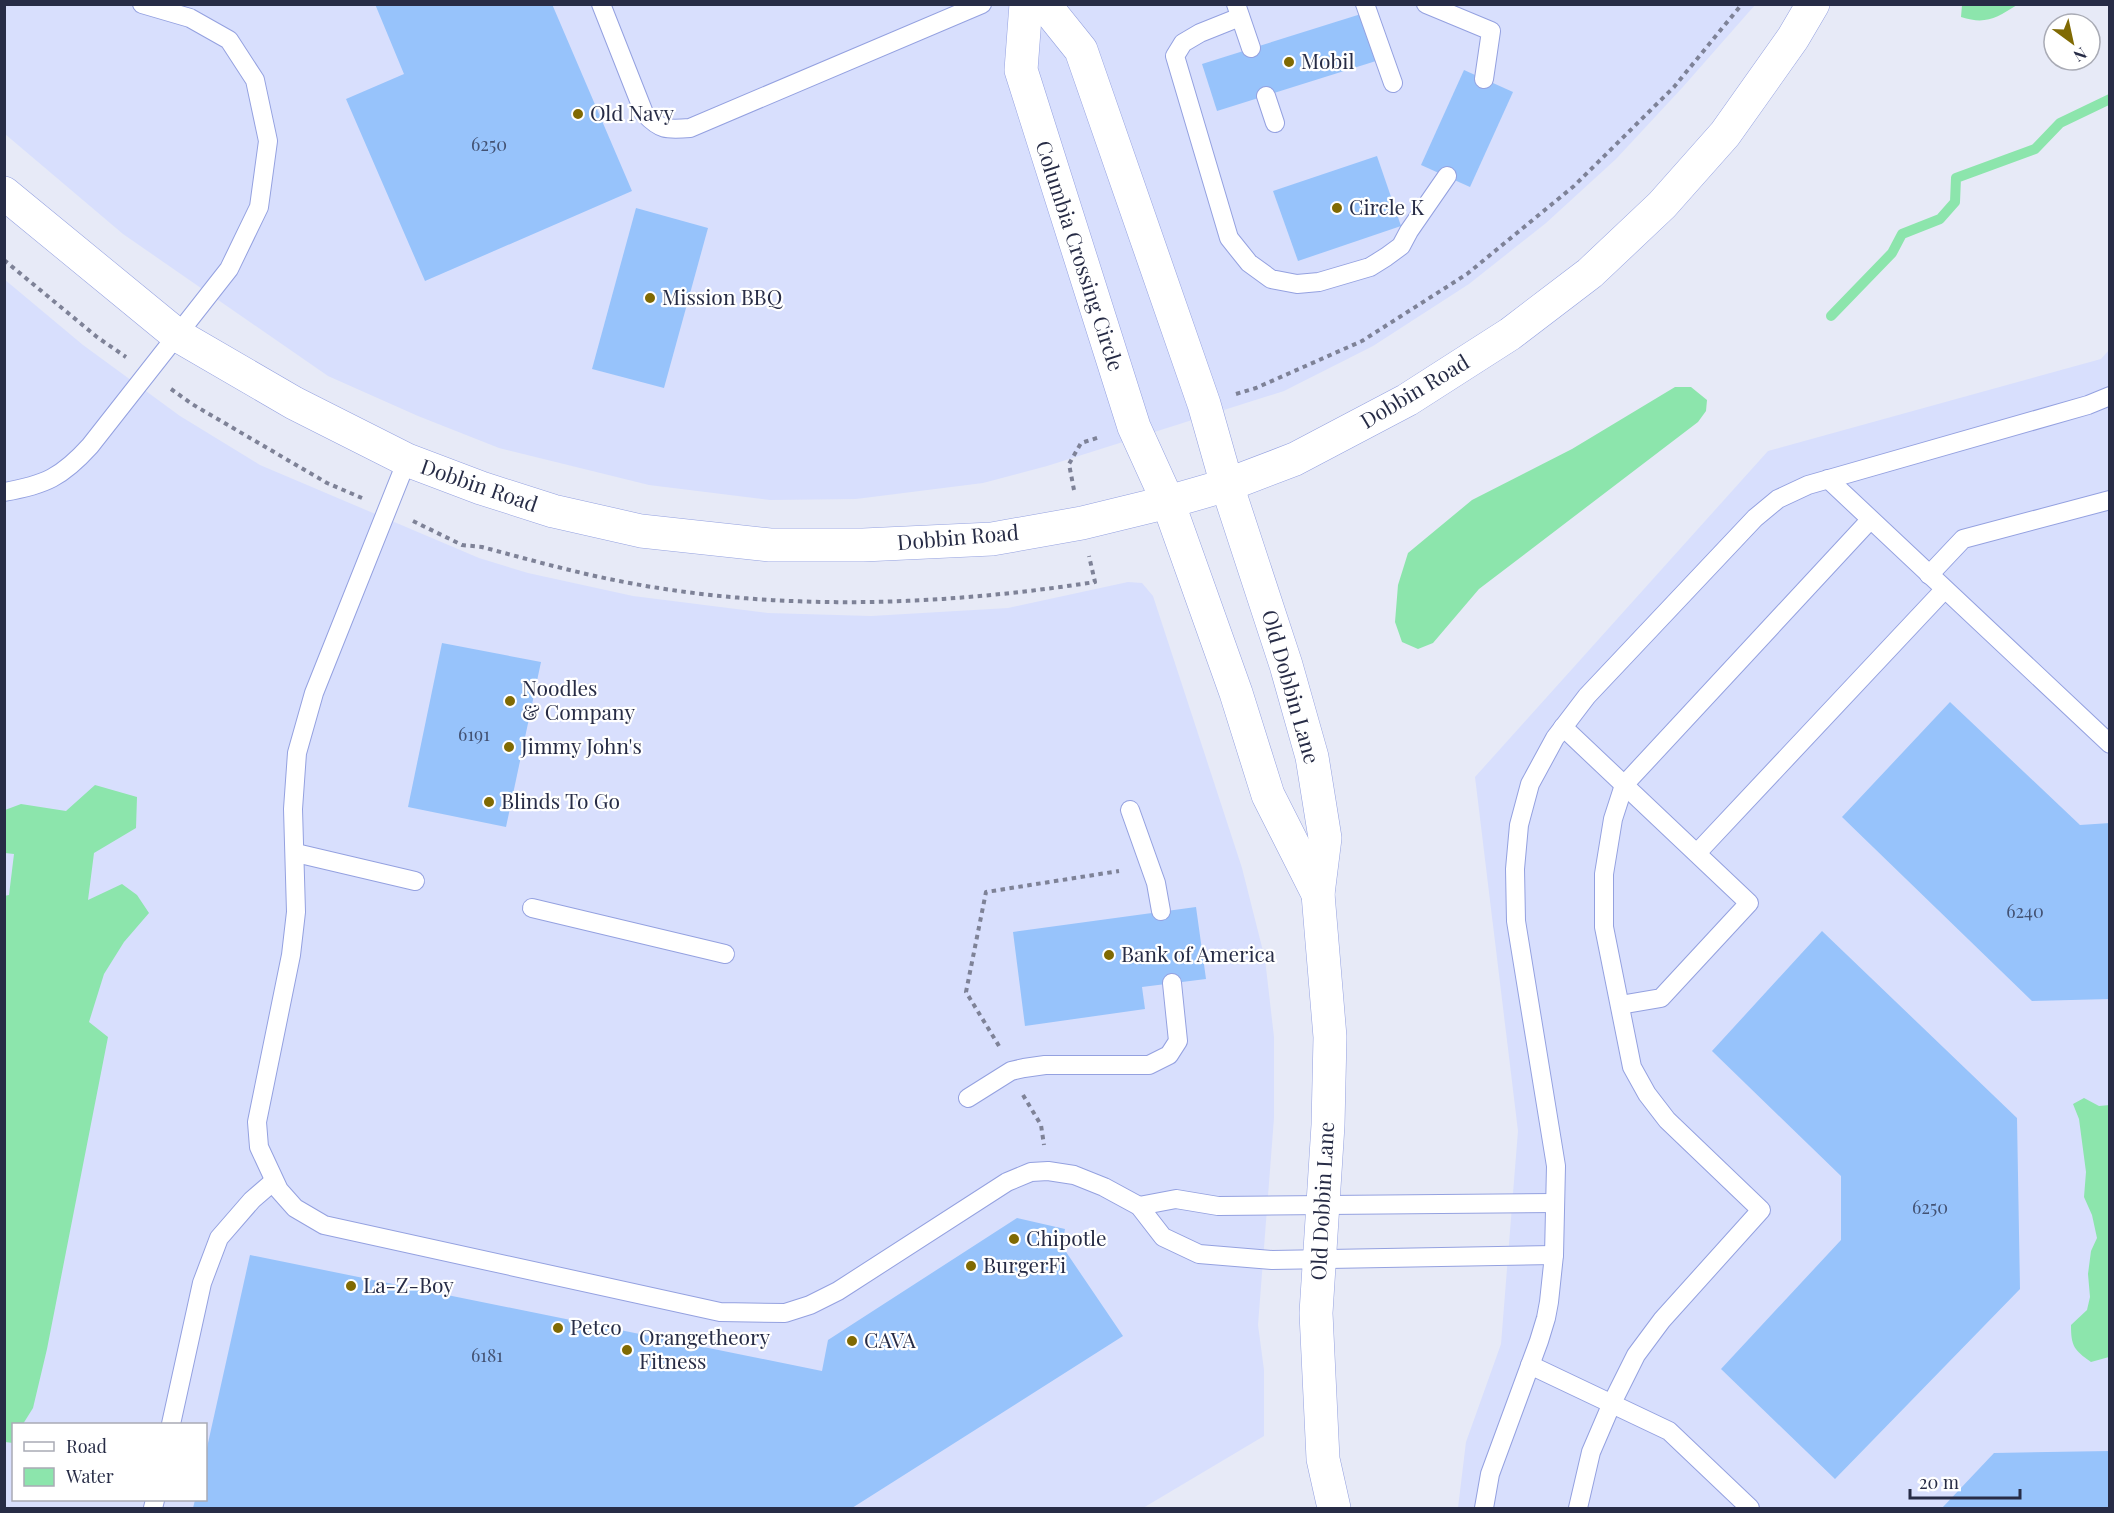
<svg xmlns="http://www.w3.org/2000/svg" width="2114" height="1513" viewBox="0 0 2114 1513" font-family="'Playfair Display',serif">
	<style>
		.built { fill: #d8dffd; fill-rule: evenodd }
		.water { fill: #8ce5ac }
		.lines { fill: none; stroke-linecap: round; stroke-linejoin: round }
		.stream { stroke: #8ce5ac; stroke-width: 10 }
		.building { fill: #97c3fb }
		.lane-casing { stroke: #94a1e0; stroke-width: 20 }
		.street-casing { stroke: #94a1e0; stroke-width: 34 }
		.secondary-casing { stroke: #94a1e0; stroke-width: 34 }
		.path { stroke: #7e8297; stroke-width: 4; stroke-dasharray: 4.5 4.5; stroke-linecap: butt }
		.lane { stroke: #fff; stroke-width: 18 }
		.street { stroke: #fff; stroke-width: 33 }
		.secondary { stroke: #fff; stroke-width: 33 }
		.poi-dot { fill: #806a03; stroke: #fff; stroke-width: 2 }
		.labels { text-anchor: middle; stroke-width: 4.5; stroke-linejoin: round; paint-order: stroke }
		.number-label { font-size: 18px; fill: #435273 }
		.poi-label { font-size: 21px; fill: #272c46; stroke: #fff; text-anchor: start }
		.street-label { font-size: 21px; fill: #272c46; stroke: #fff }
	</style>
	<rect width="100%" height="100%" fill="#e7eaf7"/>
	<g class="built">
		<path d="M5,5H1755L1682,88L1616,159L1546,223L1469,284L1373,346L1284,391L1047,466L983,483L856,499L770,500L649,485L499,448L418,416L328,376L123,234L5,134Z"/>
		<path d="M4,279L83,345L180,416L260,465L479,558L528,573L633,596L768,613L871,616L1008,608L1128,582L1142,583L1153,596L1242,868L1265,959L1274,1037V1118L1258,1325L1264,1370V1436L1143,1508H5ZM14,1424H206V1500H14Z"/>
		<path d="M2109,350V1508H1458L1466,1442L1501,1344L1518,1131L1475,777L1768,451L2101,359Z"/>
	</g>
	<g class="water">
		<path d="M1962,5V4L2017,5C1996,18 1986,25 1961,17Z"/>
		<path d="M1675,387H1691L1707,400L1706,411L1698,422L1479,589L1433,643L1418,649L1402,642L1395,622L1398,585L1408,553L1472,500L1572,449Z"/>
		<path d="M95,785L137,797L136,828L94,853L88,900L122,884L137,895L149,913L124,942L104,974L89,1022L108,1037L47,1349L33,1408L23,1424H14L13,1443L5,1442L4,896L9,895L14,854L5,853V810L21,804L66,811Z"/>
		<path d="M2084,1098L2099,1106L2110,1105L2109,1357L2091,1362C2074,1350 2071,1346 2071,1325L2087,1310L2090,1297L2088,1274L2091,1251L2097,1238L2092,1215L2084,1197L2086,1172L2079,1119L2073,1104Z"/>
	</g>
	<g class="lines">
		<path class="stream" d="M1831,316L1892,253L1902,234L1940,219L1955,202L1956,178L2035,149L2060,123L2110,99"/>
	</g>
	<g class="building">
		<path d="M375,4H552L632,191L425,281L346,99L404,74Z"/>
		<path d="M1361,14L1376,61L1217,111L1202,64Z"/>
		<path d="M1464,70L1513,92L1470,187L1421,165Z"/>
		<path d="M1377,156L1401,226L1298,261L1273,191Z"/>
		<path d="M636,208L708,228L664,388L592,369Z"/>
		<path d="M442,643L541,662L506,827L408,807Z"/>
		<path d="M1950,702L2080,825L2110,823V999L2032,1001L1842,817Z"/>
		<path d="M1196,907L1206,979L1142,987L1145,1009L1025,1026L1013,932Z"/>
		<path d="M1822,931L2017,1118L2020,1289L1835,1479L1721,1369L1841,1240V1176L1712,1051Z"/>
		<path d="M1017,1218L1065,1229L1062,1246L1123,1336L852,1508H193L195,1500H206V1452L250,1255L822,1371L828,1340Z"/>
		<path d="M2110,1451V1508H1942L1994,1453Z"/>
	</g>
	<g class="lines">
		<defs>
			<g id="lane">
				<path d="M601,4L644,113C660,130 666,130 690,128L982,4"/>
				<path d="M1236,4L1251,48"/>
				<path d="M1365,4L1393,83"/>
				<path d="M1426,4L1491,31L1484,79"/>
				<path d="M1240,17L1200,33L1183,43L1175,56L1229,238L1249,263L1271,279L1297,284L1319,282L1370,267L1386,257L1401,246L1409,231L1447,176"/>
				<path d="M1266,96L1275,123"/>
				<path d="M407,460L314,693L297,753L293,809L296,912L291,955L257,1122L259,1147L279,1190L295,1208L324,1225L720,1312L785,1313L810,1305L838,1291L1007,1182L1031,1172L1048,1171L1074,1175L1104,1187L1139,1206L1163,1237L1199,1254L1272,1260L1554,1255"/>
				<path d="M1828,479L2110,744"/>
				<path d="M4,492C45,485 62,477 90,446L229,269L259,207L268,141L255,80L229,40L190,18L142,4"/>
				<path d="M1929,575L1963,539L2110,500"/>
				<path d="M1563,727L1749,903L1661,998L1620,1005"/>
				<path d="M1130,810L1156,883L1161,911"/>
				<path d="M296,853L415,881"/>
				<path d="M1697,853L1944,590"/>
				<path d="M532,908L725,954"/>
				<path d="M968,1098L1011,1071L1024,1068L1045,1065H1149L1169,1055L1178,1041L1172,983"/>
				<path d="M1139,1206L1176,1199L1218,1206L1555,1203"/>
				<path d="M1530,1365L1669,1431L1750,1508"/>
				<path d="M171,1424L202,1283L219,1238L252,1200L274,1181"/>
				<path d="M153,1508L155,1500"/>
				<path d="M1484,1508L1490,1474L1539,1341L1546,1318L1549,1302L1554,1255L1556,1166L1516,921L1515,869L1519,825L1530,784L1555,738L1587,696L1755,518L1778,499L1808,485L2088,405L2110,396"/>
				<path d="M1578,1508L1591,1452L1612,1403L1636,1355L1662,1320L1761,1210L1667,1120L1647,1094L1632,1067L1604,927V874L1613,819L1624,785L1870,520"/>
			</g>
			<g id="street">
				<path d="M1026,4L1021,70L1134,427L1168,502"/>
				<path d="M1044,4L1081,50L1204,404L1227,485"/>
			</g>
			<g id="secondary">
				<path d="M4,193L177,335L294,403L407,460L481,488L553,511L641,531L770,545H863L992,539L1082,523L1168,502L1227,485L1295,459L1407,400L1510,334L1590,273L1662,205L1725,134L1793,38L1813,4"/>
				<path d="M1227,485L1286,665L1312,757L1325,838L1318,894L1330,1037L1328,1125L1316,1313L1323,1459L1334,1508"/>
				<path d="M1168,502L1236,693L1268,795L1318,894"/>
			</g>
		</defs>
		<use href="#lane" class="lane-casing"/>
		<use href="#street" class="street-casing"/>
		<use href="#secondary" class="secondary-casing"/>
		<g class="path">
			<path d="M4,260L97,337L126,357"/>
			<path d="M171,389L192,404L327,483L362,498"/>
			<path d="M1236,394L1256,388L1362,341L1467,274L1574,186L1674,87L1742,4"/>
			<path d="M1074,490L1069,464L1081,443L1100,437"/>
			<path d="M413,521L462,545L482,547C527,559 573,572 619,581C776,612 938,606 1095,582L1089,556"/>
			<path d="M999,1046L966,992L986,892L1119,871"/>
			<path d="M1023,1095L1041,1125L1044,1145"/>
		</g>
		<use href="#lane" class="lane"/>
		<use href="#street" class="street"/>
		<use href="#secondary" class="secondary"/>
	</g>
	<g class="poi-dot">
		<circle cx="1289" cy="62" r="6"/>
		<circle cx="578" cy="114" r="6"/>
		<circle cx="1337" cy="208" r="6"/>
		<circle cx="650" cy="298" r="6"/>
		<circle cx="510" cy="701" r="6"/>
		<circle cx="509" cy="747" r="6"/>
		<circle cx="489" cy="802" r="6"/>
		<circle cx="1109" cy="955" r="6"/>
		<circle cx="1014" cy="1239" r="6"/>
		<circle cx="971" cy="1266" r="6"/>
		<circle cx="351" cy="1286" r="6"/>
		<circle cx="558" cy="1328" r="6"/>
		<circle cx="852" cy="1341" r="6"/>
		<circle cx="627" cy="1350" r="6"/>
	</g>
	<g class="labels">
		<g class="number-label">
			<text x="489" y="151">6250</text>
			<text x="474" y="741">6191</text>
			<text x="2025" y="918">6240</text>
			<text x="1930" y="1214">6250</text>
			<text x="487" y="1362">6181</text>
		</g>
		<g class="poi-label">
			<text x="1301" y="69">Mobil</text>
			<text x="590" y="121">Old Navy</text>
			<text x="1349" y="215">Circle K</text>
			<text x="662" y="305">Mission BBQ</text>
			<text x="522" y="696">Noodles<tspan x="522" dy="24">&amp; Company</tspan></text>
			<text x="521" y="754">Jimmy John's</text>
			<text x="501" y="809">Blinds To Go</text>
			<text x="1121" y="962">Bank of America</text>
			<text x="1026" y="1246">Chipotle</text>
			<text x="983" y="1273">BurgerFi</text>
			<text x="363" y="1293">La-Z-Boy</text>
			<text x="570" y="1335">Petco</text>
			<text x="639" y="1345">Orangetheory<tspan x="639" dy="24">Fitness</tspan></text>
			<text x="864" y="1348">CAVA</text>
		</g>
		<g class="street-label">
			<text transform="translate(1079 256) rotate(72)" y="7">Columbia Crossing Circle</text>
			<text transform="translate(1415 392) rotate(-31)" y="7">Dobbin Road</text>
			<text transform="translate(479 486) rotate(19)" y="7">Dobbin Road</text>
			<text transform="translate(958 538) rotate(-5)" y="7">Dobbin Road</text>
			<text transform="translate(1290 687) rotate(74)" y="7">Old Dobbin Lane</text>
			<text transform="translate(1323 1201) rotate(-87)" y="7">Old Dobbin Lane</text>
		</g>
	</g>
	<rect width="2114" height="1513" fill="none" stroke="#272c46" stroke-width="12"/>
	<rect x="12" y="1423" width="195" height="78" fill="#ffffff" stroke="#a9abb5" stroke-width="1.5"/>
	<rect x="24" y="1442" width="30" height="9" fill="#ffffff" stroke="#a9abb5" stroke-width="1.5"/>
	<text x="66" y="1453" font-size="18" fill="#272c46">Road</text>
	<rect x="24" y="1468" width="30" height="18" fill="#8ce5ac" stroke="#a9abb5" stroke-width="1.5"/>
	<text x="66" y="1483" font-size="18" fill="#272c46">Water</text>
	<g transform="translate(2072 42) rotate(147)"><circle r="28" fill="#ffffff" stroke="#a9abb5" stroke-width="1.5"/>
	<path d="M0-4.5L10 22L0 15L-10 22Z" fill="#806a03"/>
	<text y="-9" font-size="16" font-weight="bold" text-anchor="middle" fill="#272c46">N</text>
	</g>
	<path d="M1910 1489v9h110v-9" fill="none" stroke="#272c46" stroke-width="3"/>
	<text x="1919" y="1489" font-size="18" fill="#272c46" stroke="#ffffff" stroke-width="4.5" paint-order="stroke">20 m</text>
</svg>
